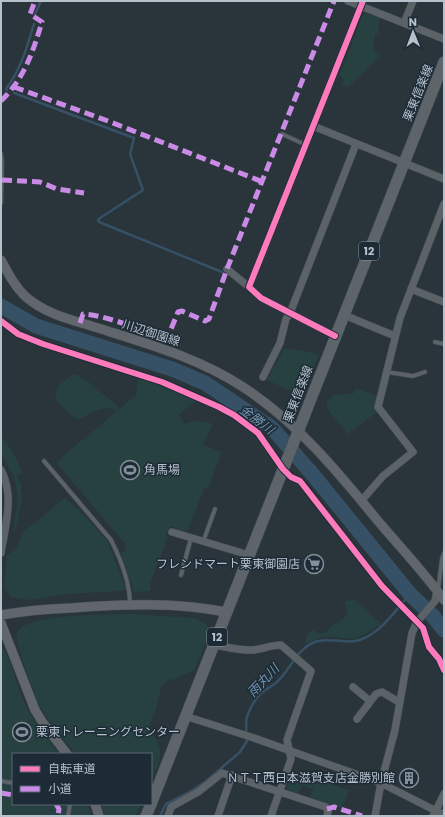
<svg xmlns="http://www.w3.org/2000/svg" width="445" height="817" viewBox="0 0 445 817" font-family="Poppins,'Noto Sans JP',sans-serif">
	<style>
		.green { fill: #274040 }
		.lines { fill: none; stroke-linecap: round; stroke-linejoin: round }
		.stream { stroke: #365065; stroke-width: 2.5 }
		.river { stroke: #365065; stroke-width: 15 }
		.lane-casing { stroke: #495055; stroke-width: 5 }
		.street-casing { stroke: #495055; stroke-width: 8 }
		.secondary-casing { stroke: #495055; stroke-width: 10 }
		.primary-casing { stroke: #485157; stroke-width: 12 }
		.lane { stroke: #5b6268; stroke-width: 3.5 }
		.street { stroke: #5b6268; stroke-width: 7 }
		.secondary { stroke: #60666c; stroke-width: 9 }
		.primary { stroke: #5d646a; stroke-width: 11 }
		.quiet { stroke: #ca8be6; stroke-width: 5; stroke-dasharray: 10 5; stroke-linecap: butt }
		.cycleway-casing { stroke: #1d2b36; stroke-width: 8 }
		.cycleway { stroke: #fd7abc; stroke-width: 6 }
		.labels { text-anchor: middle; stroke-width: 3; stroke-linejoin: round; paint-order: stroke }
		.shield { fill: #1d2b36; stroke: #87949e; stroke-width: 1 }
		.shield-label { font-size: 11px; font-weight: bold; fill: #b5c1cb }
		.street-label { font-size: 12px; fill: #b5c1cb; stroke: #1d2b36 }
		.poi-label { font-size: 12px; fill: #b5c1cb; stroke: #1d2b36; text-anchor: start }
		.water-label { font-size: 13px; font-style: italic; fill: #7396b0; stroke: #1d2b36 }
	</style>
	<rect width="100%" height="100%" fill="#2a343b"/>
	<g class="green">
		<path d="M366,13L380,18L378,34H375L373,49L381,56L348,87L342,85L344,79L339,76L363,15Z"/>
		<path d="M284,348L310,352L319,355L303,393H295L267,380Z"/>
		<path d="M75,374L86,380L120,408L116,411C106,403 90,414 80,419C74,419 71,415 67,411C57,402 49,394 62,383C66,379 69,376 75,374Z"/>
		<path d="M138,377L177,391L196,400L179,415L185,424C195,420 202,421 213,424L203,445L222,452L208,488L205,487L187,532L170,526L166,536L168,537L150,584V591L134,592L121,553L126,550L125,544L56,462L136,395Z"/>
		<path d="M356,388L377,396L375,408L377,412L348,434L327,409V402L334,395L354,393Z"/>
		<path d="M1,436L14,454L23,473L16,476L21,483L22,500L15,531H13L18,499L14,477L1,453Z"/>
		<path d="M65,498L85,516L108,542L126,589L121,591L68,594L31,600L12,598L8,594L4,587L7,555L15,550L24,531Z"/>
		<path d="M355,600L381,624L369,632L354,639L330,637L319,638L306,644L305,642C306,635 307,632 314,630L319,634L327,632C331,623 347,621 347,611C347,608 345,605 345,601Z"/>
		<path d="M135,614L195,618C199,620 206,623 208,628C210,636 198,660 195,669L173,680L170,679L162,685L155,712L149,727C165,754 163,753 151,781V754H75L48,719L38,703L22,660L16,635C17,633 18,630 21,628C36,614 113,614 135,614Z"/>
		<path d="M1,647L6,651L23,700L30,714L59,754H13V804H87L92,816H1Z"/>
		<path d="M291,773L321,783L322,781L349,790L342,809L310,797L313,789L302,785L299,794L288,791L287,788Z"/>
		<path d="M101,804H141L136,816H104Z"/>
	</g>
	<g class="lines">
		<g class="stream">
			<path d="M35,14L41,1"/>
			<path d="M7,90L6,89C21,69 27,47 34,24"/>
			<path d="M14,93L134,138L130,154L143,190L100,218L98,220L99,222L222,272"/>
			<path d="M160,816L166,804L193,790L205,782L240,752L247,741C247,733 245,725 247,717C249,710 255,699 261,693C265,689 271,687 276,683C290,671 297,648 315,642C331,636 347,646 362,639C383,631 396,609 410,594"/>
		</g>
		<path class="river" d="M1,306L36,326L172,369L205,383L272,428L314,476L410,594L433,616L444,630"/>
		<defs>
			<g id="lane">
				<path d="M282,134L306,145"/>
				<path d="M1,154L2,164L1,203"/>
				<path d="M435,342L444,344"/>
				<path d="M387,372L413,376L425,372"/>
				<path d="M234,415L258,433L282,468"/>
				<path d="M44,461L111,540C121,560 130,582 130,604"/>
				<path d="M203,542L215,509"/>
				<path d="M181,575L191,538"/>
				<path d="M438,590L442,559L444,553"/>
				<path d="M1,781L13,783"/>
				<path d="M68,816L70,804"/>
			</g>
			<g id="street">
				<path d="M348,1L444,39"/>
				<path d="M404,23L413,1"/>
				<path d="M313,126L444,179"/>
				<path d="M227,269L249,287"/>
				<path d="M411,289L444,302"/>
				<path d="M344,315L395,336"/>
				<path d="M335,336L261,298L249,287L363,1"/>
				<path d="M263,377L280,343L286,319L290,313L356,144"/>
				<path d="M1,470C15,496 5,526 1,553"/>
				<path d="M362,500L383,476L413,452L378,407L400,318L444,204"/>
				<path d="M172,532L249,555"/>
				<path d="M214,645C227,647 240,651 253,650C263,649 271,645 281,645L311,671L287,740L291,759L271,816"/>
				<path d="M353,687L370,701"/>
				<path d="M185,716L251,737L381,783L444,815"/>
				<path d="M357,719L376,694L382,692L399,702"/>
				<path d="M168,816L171,807L198,792L222,773L326,807L328,812L327,816"/>
				<path d="M218,816L232,775"/>
				<path d="M375,816L381,783L395,730L412,633L417,622L435,601L437,591"/>
				<path d="M433,816L444,794"/>
			</g>
			<g id="secondary">
				<path d="M1,260C8,273 15,287 26,297C47,315 73,320 98,328C148,344 199,358 243,387C297,422 338,472 378,521C400,547 424,572 444,600"/>
				<path d="M1,615C24,611 47,609 71,608C123,604 175,602 226,612"/>
				<path d="M1,623L35,710L43,723L67,754"/>
				<path d="M95,804L99,816"/>
			</g>
			<g id="primary">
				<path d="M151,804L444,62"/>
				<path d="M146,816L151,804"/>
			</g>
		</defs>
		<use href="#lane" class="lane-casing"/>
		<use href="#street" class="street-casing"/>
		<use href="#secondary" class="secondary-casing"/>
		<use href="#primary" class="primary-casing"/>
		<use href="#lane" class="lane"/>
		<use href="#street" class="street"/>
		<use href="#secondary" class="secondary"/>
		<use href="#primary" class="primary"/>
		<g class="quiet">
			<path d="M14,87L108,121L263,182"/>
			<path d="M1,101C25,77 32,54 42,22L30,14L35,1"/>
			<path d="M2,180L40,182L57,189L84,193"/>
			<path d="M80,323L83,314C112,316 138,331 165,336L169,334L178,312L182,311L205,321L209,319L227,269L334,1"/>
			<path d="M1,793L13,795"/>
			<path d="M56,804L59,809L58,816"/>
			<path d="M327,809L334,807L362,816"/>
		</g>
		<defs>
			<g id="cycleway">
				<path d="M1,321L18,334L43,344L162,382L219,407L234,415L258,433L283,469L291,477L300,481L382,586L423,628L429,647L439,659L444,670"/>
				<path d="M335,336L261,298L249,287L363,1"/>
			</g>
		</defs>
		<use href="#cycleway" class="cycleway-casing"/>
		<use href="#cycleway" class="cycleway"/>
	</g>
	<defs>
		<symbol id="stadium-ring" viewBox="-11 -11 22 22"><circle r="9.5" fill="#1d2b36" stroke="#849099" stroke-width="1.5"/><path d="M0-5a6.5 5 0 1 0 0 10a6.5 5 0 1 0 0-10ZM-3.5-1.8h7v3.6h-7Z" fill="#849099"/></symbol>
		<symbol id="supermarket-ring" viewBox="-11 -11 22 22"><circle r="9.5" fill="#1d2b36" stroke="#849099" stroke-width="1.5"/><path d="M-6-5.5h2.5l.6 2H6L4.5 2H-2.5L-4.4-4H-6ZM-1.5 3.2a1.3 1.3 0 1 0 .1 0ZM3 3.2a1.3 1.3 0 1 0 .1 0Z" fill="#849099"/></symbol>
		<symbol id="building-ring" viewBox="-11 -11 22 22"><circle r="9.5" fill="#1d2b36" stroke="#849099" stroke-width="1.5"/><path d="M-4-6H4V6H1V3H-1V6H-4ZM-2.5-4.3h1.7v1.8h-1.7ZM.8-4.3h1.7v1.8H.8ZM-2.5-1h1.7V.8h-1.7ZM.8-1h1.7V.8H.8Z" fill="#849099"/></symbol>
	</defs>
	<g fill-rule="evenodd">
		<use href="#stadium-ring" x="119" y="459" width="22" height="22"/>
		<use href="#supermarket-ring" x="303" y="553" width="22" height="22"/>
		<use href="#stadium-ring" x="11" y="721" width="22" height="22"/>
		<use href="#building-ring" x="398" y="767" width="22" height="22"/>
	</g>
	<g class="labels">
		<g class="shield">
			<rect x="359" y="242" width="20" height="18" rx="3"/>
			<rect x="207" y="628" width="20" height="18" rx="3"/>
		</g>
		<g class="shield-label">
			<text x="369" y="255">12</text>
			<text x="217" y="641">12</text>
		</g>
		<g class="street-label">
			<text transform="translate(418 93) rotate(-68)" y="4">栗東信楽線</text>
			<text transform="translate(151 333) rotate(18)" y="4">川辺御園線</text>
			<text transform="translate(298 394) rotate(-69)" y="4">栗東信楽線</text>
		</g>
		<g class="poi-label">
			<text x="144" y="474">角馬場</text>
			<text x="300" y="568" text-anchor="end">フレンドマート栗東御園店</text>
			<text x="36" y="736">栗東トレーニングセンター</text>
			<text x="395" y="782" text-anchor="end">ＮＴＴ西日本滋賀支店金勝別館</text>
		</g>
		<g class="water-label">
			<text transform="translate(257 419) rotate(37)" y="5">金勝川</text>
			<text transform="translate(263 680) rotate(-47)" y="5">雨丸川</text>
		</g>
	</g>
	<rect width="445" height="817" fill="none" stroke="#b5c1cb" stroke-width="4"/>
	<rect x="12" y="753" width="140" height="52" fill="#1d2b36" stroke="#5a6772"/>
	<rect x="20" y="766" width="20" height="6" fill="#fd7abc" stroke="#5a6772"/>
	<text x="48" y="773" font-size="12" fill="#b5c1cb">自転車道</text>
	<rect x="20" y="786" width="20" height="6" fill="#ca8be6" stroke="#5a6772"/>
	<text x="48" y="793" font-size="12" fill="#b5c1cb">小道</text>
	<g transform="translate(413 32) rotate(359)" stroke="#1d2b36" stroke-width="3" paint-order="stroke">
	<path d="M0-3L7 15L0 10L-7 15Z" fill="#b5c1cb"/>
	<text y="-6" font-size="11" font-weight="bold" text-anchor="middle" fill="#b5c1cb">N</text>
	</g>
</svg>
